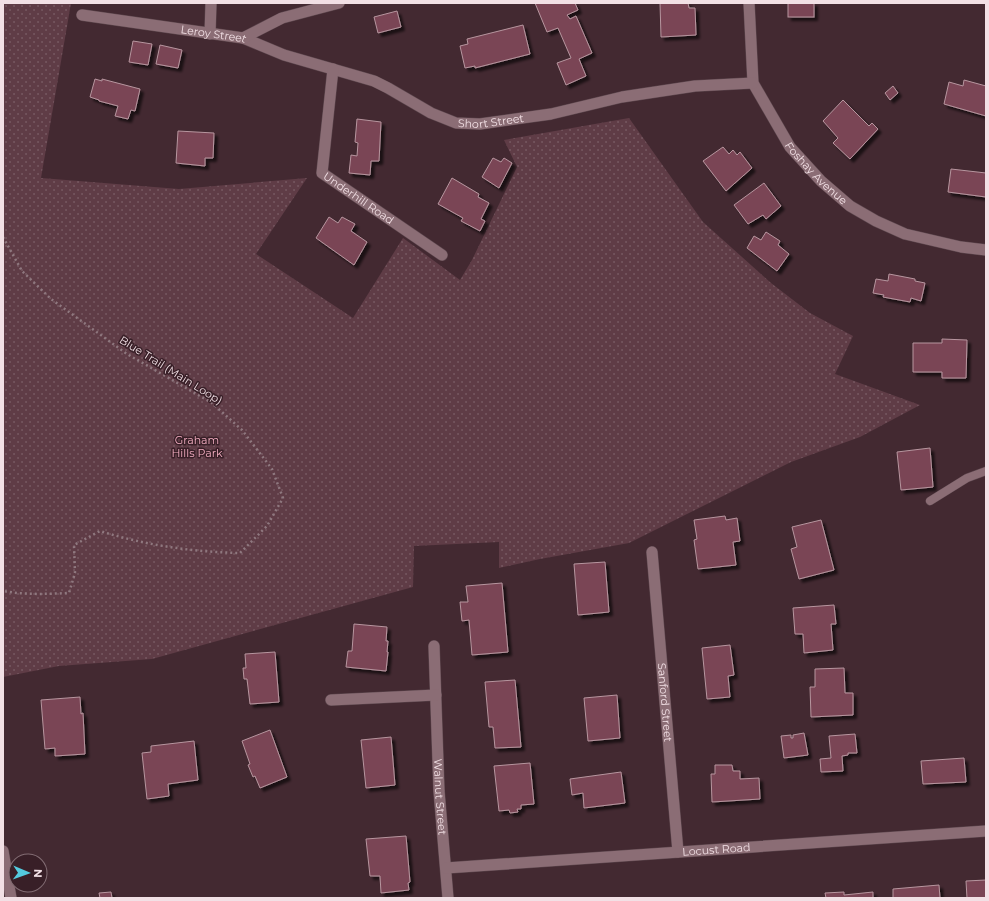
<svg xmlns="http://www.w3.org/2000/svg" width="989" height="901" viewBox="0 0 989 901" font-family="Montserrat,sans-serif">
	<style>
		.park { fill: url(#park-dots) }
		.building { fill: #7a4555; stroke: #b7969f; filter: url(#shadow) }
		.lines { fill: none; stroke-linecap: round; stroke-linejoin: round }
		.service-casing { stroke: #5d474e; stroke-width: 9 }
		.minor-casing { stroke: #5d474e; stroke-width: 12 }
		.path { stroke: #8f787f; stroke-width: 2.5; stroke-dasharray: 2 3; stroke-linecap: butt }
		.service { stroke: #8b6d75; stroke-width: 8 }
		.minor { stroke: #8b6d75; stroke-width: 11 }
		.labels { text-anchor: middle; stroke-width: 3; stroke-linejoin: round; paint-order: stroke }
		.street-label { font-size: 11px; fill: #f2e0e5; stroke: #381f27 }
		.park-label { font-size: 11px; fill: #f5afc3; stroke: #381f27 }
	</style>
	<defs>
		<pattern id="park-dots" width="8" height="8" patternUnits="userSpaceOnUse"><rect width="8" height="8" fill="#5f3c46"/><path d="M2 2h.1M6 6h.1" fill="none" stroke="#765861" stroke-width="1.8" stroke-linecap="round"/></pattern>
		<filter id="shadow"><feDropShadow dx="3.5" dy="3.5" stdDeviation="1" flood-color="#0009"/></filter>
	</defs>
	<rect width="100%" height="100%" fill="#432931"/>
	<path class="park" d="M3,3H71L41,178L179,189L307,178L256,254L353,318L403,238L460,280L472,260L517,167L504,140L629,118L703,222L771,283L810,313L853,336L835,374L920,405L860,437L791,462L629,543L540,559L499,568V542L414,546L413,587L152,659L59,666L3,677Z"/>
	<g class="building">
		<path d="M535,3H575L578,10L567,15L570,19L576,16L592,53L579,59L586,76L566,85L557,63L571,58L558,28L547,32Z"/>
		<path d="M660,3H688L689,8H695L696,35L661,37Z"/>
		<rect x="788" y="3" width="26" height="14"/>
		<path d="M397,11L401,27L378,33L374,17Z"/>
		<path d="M523,25L530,54L475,68V66L465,68L460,46L468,44L467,39Z"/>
		<path d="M133,41L152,44L148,65L129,62Z"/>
		<path d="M160,45L182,50L178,68L156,64Z"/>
		<path d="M95,79L102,81V79L140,89L135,111L131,110L128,119L115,116L118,106L99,101V100L90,97Z"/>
		<path d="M964,80L986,86V116L944,104L949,82L963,86Z"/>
		<path d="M893,86L898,93L890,100L885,93Z"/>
		<path d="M843,100L869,126L872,123L878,129L850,159L833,143L838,138L823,121Z"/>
		<path d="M357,119L381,122L379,161H371L370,175L349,173L351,155L357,156L358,143L355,142Z"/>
		<path d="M178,131L214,133L213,158H205V166L176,163Z"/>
		<path d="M723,147L729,154L733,150L737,155L740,152L752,168L726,191L703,161Z"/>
		<path d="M493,158L501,162L504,158L512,163L499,188L482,177Z"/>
		<path d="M951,169L986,173V197L948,192Z"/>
		<path d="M452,178L479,194L478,197L489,203L481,219L485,221L480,231L461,221L463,218L438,204Z"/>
		<path d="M764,183L781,206L766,219L763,215L748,224L734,205Z"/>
		<path d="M329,217L338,223L342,217L355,224L351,231L367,242L354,265L316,238Z"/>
		<path d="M766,232L780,241L778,245L789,254L777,271L747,248L754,236L761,240Z"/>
		<path d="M889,274L915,279V281L925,283L921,301L911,298L910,302L883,297L884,295L873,293L876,279L888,281Z"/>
		<path d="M942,339L967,340L966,378H942V372H913V343H942Z"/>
		<path d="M930,448L933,487L901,490L897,452Z"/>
		<path d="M725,516L726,520L737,518L740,541L733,542L736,565L698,569L694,540L697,539L694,520Z"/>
		<path d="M821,520L834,570L799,579L791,549L797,547L792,527Z"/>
		<path d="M605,562L609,612L578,615L574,564Z"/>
		<path d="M502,583L508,652L472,655L469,620L462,621L460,602H468L466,586Z"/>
		<path d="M834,605L836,624H831L833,650L804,653L803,634H795L793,608Z"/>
		<path d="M354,624L387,627L386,641H388L387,652H388L386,671L346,667L348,651H352Z"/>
		<path d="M730,645L734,675L728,676L730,697L707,699L702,648Z"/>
		<path d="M275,652L279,702L250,704L247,679H244L243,668H246L245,654Z"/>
		<path d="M844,668L845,693H853V715L811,717L810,687H815V669Z"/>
		<path d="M515,680L521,747L495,748L493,727H489L485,682Z"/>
		<path d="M617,695L620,738L588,741L584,698Z"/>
		<path d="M80,697L81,714L83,713L85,754L55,756V748L45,749L41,700Z"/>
		<path d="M270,730L287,777L260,788L255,776L253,777L248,765L250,764L242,741Z"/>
		<path d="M804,733L808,755L784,758L781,736L791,735V738H793V735Z"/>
		<path d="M855,734L857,753H848V755L842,756L843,771L821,772L820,759L831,758L829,736Z"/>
		<path d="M391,737L395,785L366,788L361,740Z"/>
		<path d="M194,741L198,780L168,784L169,796L147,799L142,753L151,752V746Z"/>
		<path d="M964,758L966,782L923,784L921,761Z"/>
		<path d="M530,763L534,804L521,805V809H517L518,812L510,813L509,810L499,811L494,766Z"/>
		<path d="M715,765H732L733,771H740V779L759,778L760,799L712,802L711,774H715Z"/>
		<path d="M621,772L625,803L584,808L583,793L572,795L570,779Z"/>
		<path d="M406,836L410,882L408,883L409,890L381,893L380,876H370L366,839Z"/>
		<path d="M986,880V898H967L966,881Z"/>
		<path d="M939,885L940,898H893V889Z"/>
		<path d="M111,892L112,898H100L99,893Z"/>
		<path d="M844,892V895L873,892V898H826L825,893Z"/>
	</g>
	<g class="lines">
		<defs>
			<path id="service" d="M930,501L967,478L986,471"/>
			<g id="minor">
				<path id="s1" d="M749,3L753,83L790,147L821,181L850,206L876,221L905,234L961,247L986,250"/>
				<path id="s2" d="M82,15L243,38L284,55L374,81L388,88L431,113L456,123L480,124L551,114L622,97L695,86L753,83"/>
				<path d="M210,34L211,3"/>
				<path d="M243,38L282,18L339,3"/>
				<path id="s3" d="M333,69L322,173L442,255"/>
				<path id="s4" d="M652,552L678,852"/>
				<path id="s5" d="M434,646L439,791L448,898"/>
				<path d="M331,700L436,695"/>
				<path d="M3,851L11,898"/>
				<path id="s6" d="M446,868L986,831"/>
			</g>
		</defs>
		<use href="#service" class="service-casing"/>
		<use href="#minor" class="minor-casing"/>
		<path class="path" d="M3,237L22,271L51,299L127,354L212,403L242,430L272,469L283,498L267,526L240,553C193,552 144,545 100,531L74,545L75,573L69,593C47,594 25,595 3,591"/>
		<use href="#service" class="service"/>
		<use href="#minor" class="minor"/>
	</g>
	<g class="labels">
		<g class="street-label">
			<text dy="4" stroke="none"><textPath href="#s2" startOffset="133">Leroy Street</textPath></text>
			<text dy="4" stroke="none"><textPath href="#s2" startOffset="428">Short Street</textPath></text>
			<text dy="4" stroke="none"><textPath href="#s1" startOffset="191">Foshay Avenue</textPath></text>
			<text dy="4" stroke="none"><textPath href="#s3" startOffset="149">Underhill Road</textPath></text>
			<text transform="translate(171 370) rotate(32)" y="4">Blue Trail (Main Loop)</text>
			<text dy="4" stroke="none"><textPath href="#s4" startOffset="151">Sanford Street</textPath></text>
			<text dy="4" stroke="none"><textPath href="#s5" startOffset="151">Walnut Street</textPath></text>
			<text dy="4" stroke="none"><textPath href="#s6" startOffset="271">Locust Road</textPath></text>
		</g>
		<g class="park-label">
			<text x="197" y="444">Graham<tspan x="197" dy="13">Hills Park</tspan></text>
		</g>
	</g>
	<rect width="989" height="901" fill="none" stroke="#f2e0e5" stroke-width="8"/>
	<g transform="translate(28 873) rotate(92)"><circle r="19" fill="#381f27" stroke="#826c73"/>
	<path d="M0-3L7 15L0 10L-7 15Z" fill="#54cade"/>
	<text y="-6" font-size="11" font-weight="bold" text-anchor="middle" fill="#f2e0e5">N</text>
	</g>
</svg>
